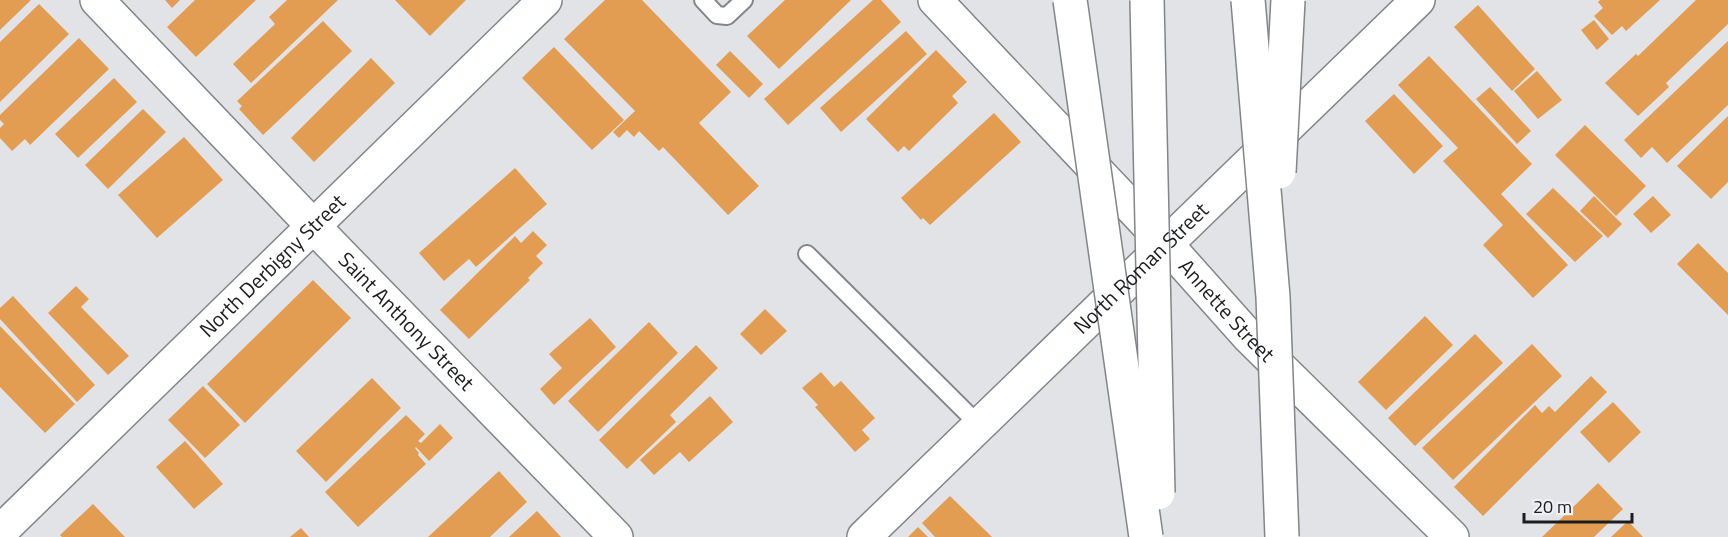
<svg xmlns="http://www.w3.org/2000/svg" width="1728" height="537" viewBox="0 0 1728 537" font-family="'Titillium Web',sans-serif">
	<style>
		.building { fill: #e39d52 }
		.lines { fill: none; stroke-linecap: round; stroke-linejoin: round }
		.service-casing { stroke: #838589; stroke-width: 20 }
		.minor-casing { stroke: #838589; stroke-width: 36 }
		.service { stroke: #fff; stroke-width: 16 }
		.minor { stroke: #fff; stroke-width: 33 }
		.motorway-bridge-casing { stroke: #838589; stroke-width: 36; stroke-linecap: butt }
		.motorway-bridge { stroke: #fff; stroke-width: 33 }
		.labels { text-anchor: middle; stroke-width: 4.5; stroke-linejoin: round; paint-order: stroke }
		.street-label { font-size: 21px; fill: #1c1d1e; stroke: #eef0f5 }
	</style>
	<rect width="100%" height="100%" fill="#e1e3e7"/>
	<g class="building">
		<path d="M0,0H31L0,30Z"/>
		<path d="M165,0H180L172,8Z"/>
		<path d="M195,0H256L196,57L167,27Z"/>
		<path d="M287,0H338L251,83L233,64L275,24L269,17Z"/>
		<path d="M395,0H466L430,36Z"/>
		<path d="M605,0H642L731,92L699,123L759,186L728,215L663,147L659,151L639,131L634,137L627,130L619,138L613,132L635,111L564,39Z"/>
		<path d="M785,0H851L779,69L747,36Z"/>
		<path d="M873,0H881L901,22L788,125L764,99Z"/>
		<path d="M1600,0H1660L1626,31L1622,26L1612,35L1594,16L1603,8L1598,2Z"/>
		<path d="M1696,0H1728V24L1666,83L1669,87L1638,116L1605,83L1636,54L1638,56Z"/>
		<path d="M39,4L69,34L0,102V42Z"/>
		<path d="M1478,5L1535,69L1512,91L1454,27Z"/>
		<path d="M1594,20L1609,39L1597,50L1581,30Z"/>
		<path d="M323,21L352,51L263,135L239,109L242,106L237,101Z"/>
		<path d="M906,31L927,54L841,132L820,108Z"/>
		<path d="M79,38L109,69L30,145L25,139L12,151L0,138V128L4,124L0,120V115Z"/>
		<path d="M1728,41V105L1667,163L1652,147L1641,158L1624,140Z"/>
		<path d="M554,47L624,120L592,150L522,78Z"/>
		<path d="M936,50L967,82L952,96L958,103L909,151L904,146L898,152L866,119Z"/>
		<path d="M730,51L763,84L749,98L716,65Z"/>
		<path d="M1429,56L1532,164L1501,194L1568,265L1533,298L1483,245L1503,225L1443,161L1458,148L1398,85Z"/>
		<path d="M371,58L395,83L314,162L291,138Z"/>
		<path d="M1537,71L1562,100L1538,119L1514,91Z"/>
		<path d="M114,78L137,102L78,158L55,134Z"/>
		<path d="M1490,87L1531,131L1517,144L1476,99Z"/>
		<path d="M1394,94L1443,146L1414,174L1365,121Z"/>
		<path d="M143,109L166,132L108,189L85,165Z"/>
		<path d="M994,113L1021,142L930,225L923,218L921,220L901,198Z"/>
		<path d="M1728,116V182L1711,199L1677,166Z"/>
		<path d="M1585,125L1646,186L1616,216L1555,155Z"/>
		<path d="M184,137L223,180L157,238L118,195Z"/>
		<path d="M515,168L547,204L476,267L469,259L444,281L419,253Z"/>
		<path d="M1553,188L1603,236L1575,262L1526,214Z"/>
		<path d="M1594,196L1622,224L1608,238L1580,211Z"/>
		<path d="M1653,196L1671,215L1651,233L1633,214Z"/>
		<path d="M533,231L547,245L536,256L543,263L528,278L530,280L469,339L440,310L515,236L521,243Z"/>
		<path d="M1698,243L1728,273V315L1677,264Z"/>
		<path d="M313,280L351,318L245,423L207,384Z"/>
		<path d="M76,286L89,299L81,307L129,356L108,375L48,313Z"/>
		<path d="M13,296L95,385L77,402L0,319V308Z"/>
		<path d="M765,309L787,331L761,355L740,334Z"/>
		<path d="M1425,316L1453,345L1386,410L1358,382Z"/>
		<path d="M590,318L616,347L554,405L540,389L562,368L549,354Z"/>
		<path d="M649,322L678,353L598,432L568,401Z"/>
		<path d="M0,326L75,404L45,433L0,387Z"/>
		<path d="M1475,334L1503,363L1415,446L1388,418Z"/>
		<path d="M1532,344L1562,376L1453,480L1422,448Z"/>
		<path d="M696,345L718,368L670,415L676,422L627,469L599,440Z"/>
		<path d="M821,372L834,387L841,381L875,418L862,430L870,439L855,452L815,407L818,405L802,388Z"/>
		<path d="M1591,376L1607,392L1483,516L1454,487L1535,405L1542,413L1549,406L1555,412Z"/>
		<path d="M372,378L401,408L326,482L296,451Z"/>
		<path d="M203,386L240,425L205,458L168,420Z"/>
		<path d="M710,396L733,422L689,462L680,452L654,475L640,460Z"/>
		<path d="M1613,402L1641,432L1609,463L1580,432Z"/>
		<path d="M406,415L425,434L418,441L421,443L440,424L453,438L429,461L416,447L415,448L419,453L418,455L426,464L358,527L325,492Z"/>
		<path d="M185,441L223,484L194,509L156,467Z"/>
		<path d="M499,471L527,502L490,537H428Z"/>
		<path d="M1598,483L1623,509L1594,537H1542Z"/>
		<path d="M950,496L992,537H935L922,523Z"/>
		<path d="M93,504L125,537H62L60,535Z"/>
		<path d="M537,511L561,537H509Z"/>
		<path d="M1628,521L1643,537H1611Z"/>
		<path d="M918,527L928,537H908Z"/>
		<path d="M301,528L309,537H290Z"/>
	</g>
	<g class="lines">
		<defs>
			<g id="service">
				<path d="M703,0L717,15L727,16L744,0"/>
				<path d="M807,254L979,425"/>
			</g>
			<g id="minor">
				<path id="s1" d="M97,0L314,227L616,537"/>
				<path id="s2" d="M935,0L1166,244L1249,337L1452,537"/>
				<path id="s3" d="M0,532L545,0"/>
				<path id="s4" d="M864,537L1418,0"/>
			</g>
		</defs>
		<use href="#service" class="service-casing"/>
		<use href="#minor" class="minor-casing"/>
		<use href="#service" class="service"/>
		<use href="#minor" class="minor"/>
		<defs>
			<g id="motorway-bridge">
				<path d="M1070,0L1146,537"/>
				<path d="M1147,0L1158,493"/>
				<path d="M1248,0L1273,297L1282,537"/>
				<path d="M1279,172L1288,0"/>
			</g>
		</defs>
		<use href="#motorway-bridge" class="motorway-bridge-casing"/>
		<use href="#motorway-bridge" class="motorway-bridge"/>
	</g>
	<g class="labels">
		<g class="street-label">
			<text dy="7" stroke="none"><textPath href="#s3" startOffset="381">North Derbigny Street</textPath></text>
			<text dy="7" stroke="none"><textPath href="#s4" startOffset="386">North Roman Street</textPath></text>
			<text dy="7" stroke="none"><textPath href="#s2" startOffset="426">Annette Street</textPath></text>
			<text dy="7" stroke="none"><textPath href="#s1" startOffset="446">Saint Anthony Street</textPath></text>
		</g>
	</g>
	<path d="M1524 513v9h108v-9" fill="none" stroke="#1c1d1e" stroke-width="3"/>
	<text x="1533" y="513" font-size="18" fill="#1c1d1e" stroke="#eef0f5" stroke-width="4.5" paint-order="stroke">20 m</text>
</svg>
